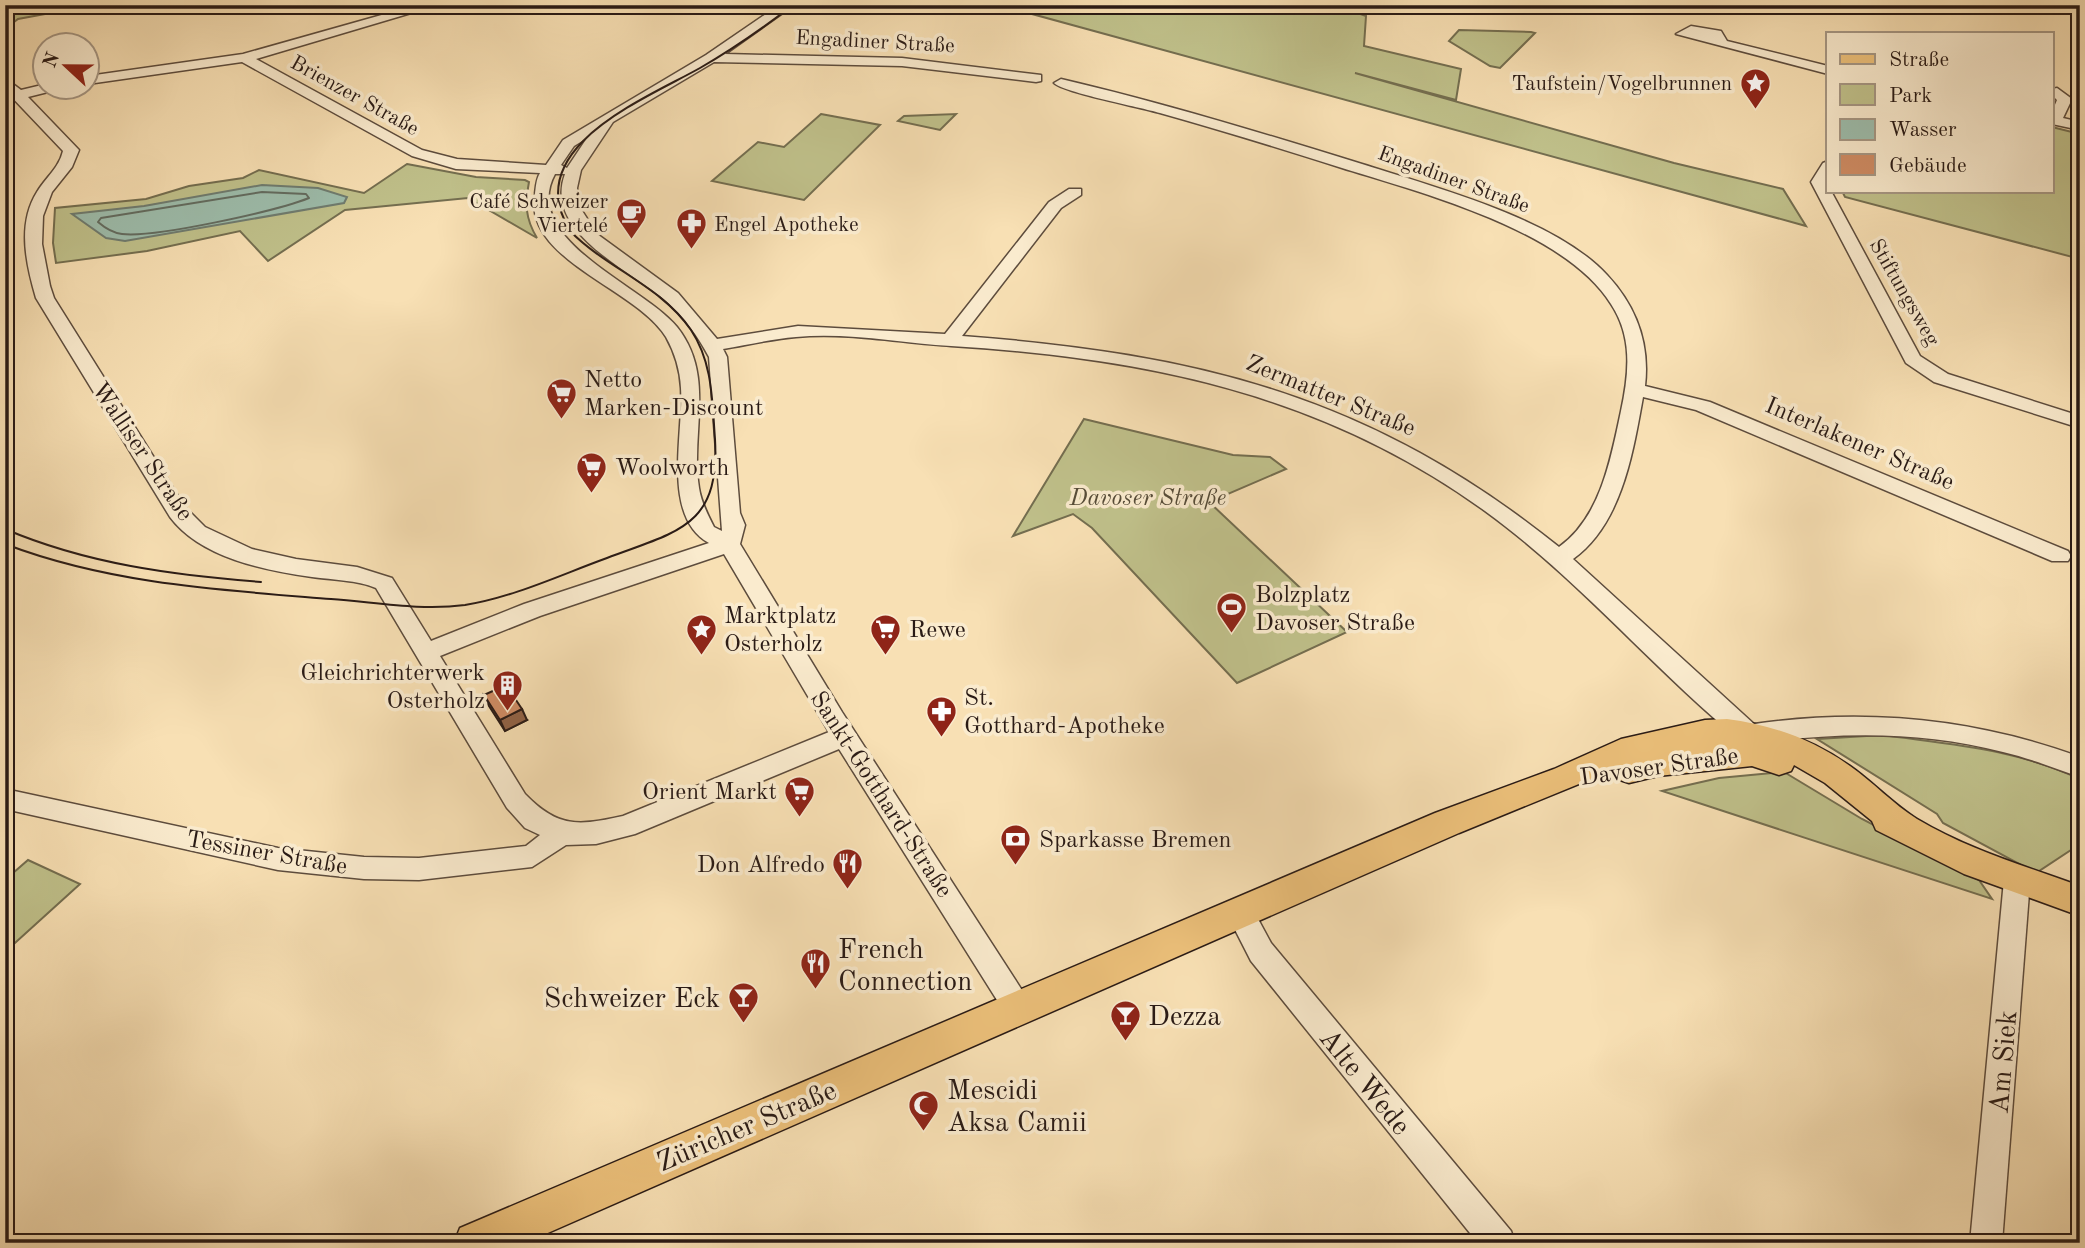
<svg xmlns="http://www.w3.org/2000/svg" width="2085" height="1248" viewBox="0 0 2085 1248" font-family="'Old Standard TT',serif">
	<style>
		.green { fill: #c0c18b; stroke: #746e50; stroke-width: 2 }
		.water { fill: #9dbdac; stroke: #6f7c70; stroke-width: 2 }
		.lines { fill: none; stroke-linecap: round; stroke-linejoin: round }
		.shore { stroke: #636c60; stroke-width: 2 }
		.minor-casing { stroke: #5d4c3d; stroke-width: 3 }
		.major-casing { stroke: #291a15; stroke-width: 3 }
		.minor { fill: #faebce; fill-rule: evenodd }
		.major { fill: #ecc07a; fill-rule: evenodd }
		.tram { stroke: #291a15; stroke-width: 2 }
		.wall { fill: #b27856; stroke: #291a15; stroke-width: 2 }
		.shaded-wall { fill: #916246; stroke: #291a15; stroke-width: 2 }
		.building { fill: #cf8c64; stroke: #291a15; stroke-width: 2 }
		.labels { text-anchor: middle; stroke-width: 7; stroke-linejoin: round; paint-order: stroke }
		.far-street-label { font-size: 21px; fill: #291a15; stroke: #faebce }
		.far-poi-label { font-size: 21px; fill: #291a15; stroke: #faebce; text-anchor: end }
		.poi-label { font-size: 24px; fill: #291a15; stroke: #faebce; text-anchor: start }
		.street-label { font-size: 24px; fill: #291a15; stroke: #faebce }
		.park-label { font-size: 24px; font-style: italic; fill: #564c38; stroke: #faebce }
		.near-poi-label { font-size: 28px; fill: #291a15; stroke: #faebce; text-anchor: start }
		.near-street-label { font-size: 28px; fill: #291a15; stroke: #faebce }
	</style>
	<rect width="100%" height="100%" fill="#f8e0b4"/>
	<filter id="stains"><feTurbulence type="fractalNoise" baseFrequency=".00286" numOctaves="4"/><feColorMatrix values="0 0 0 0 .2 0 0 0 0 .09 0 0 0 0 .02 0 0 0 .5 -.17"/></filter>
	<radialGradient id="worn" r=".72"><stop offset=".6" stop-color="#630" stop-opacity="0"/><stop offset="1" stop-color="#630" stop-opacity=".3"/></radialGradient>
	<g class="green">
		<path d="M5,5H94L18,19L5,29Z"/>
		<path d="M999,5H1336L1366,16L1364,46L1461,69L1456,100L1355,73L1674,163L1783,189L1806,226Z"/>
		<path d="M1459,30L1531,32L1535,33L1500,68L1490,66L1449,41Z"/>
		<path d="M821,114L880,125L804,200L712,181L758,142L784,147Z"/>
		<path d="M956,114L940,130L898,121L904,116Z"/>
		<path d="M2052,127L2080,134V259L1845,197L1842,191H2052Z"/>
		<path d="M407,164L476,177L525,180L529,182C525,204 525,218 537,238L468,198L345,210L268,261L240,231L147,251L56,263L53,243L55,208L146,199L189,186L243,178L259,170L364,193Z"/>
		<path d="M1084,419L1233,455L1270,457L1286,469L1209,502L1347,632L1237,683L1092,528L1073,514L1013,536Z"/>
		<path d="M1883,735C1955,745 2012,748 2080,779V844L2036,873L1943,823L1937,814L1817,739Z"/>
		<path d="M1784,772L1862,819L1979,880L1992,899L1662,791L1719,778Z"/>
		<path d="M28,860L80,884L5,952V880Z"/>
	</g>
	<path class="water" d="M262,185L318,188L347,197L344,203L125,241L106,238L72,214L144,206Z"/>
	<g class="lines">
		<path class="shore" d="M262,192L306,194L309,198C276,211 155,238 122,234C113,233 105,228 98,222L101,218Z"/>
		<defs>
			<g id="minor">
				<path d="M417,5H438L256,59L422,150L457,159L546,165L563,140L706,55L779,5H794L725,54L902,58L1041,75V81L1036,82L902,66L714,62L613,122L581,170L577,188L579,206L597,234L678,293L717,339L798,326L945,334L1049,202L1069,189H1081V195L1061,208L962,336C1199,354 1371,396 1559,547C1601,517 1611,458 1621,411C1629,374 1633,337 1611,304C1565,230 1422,193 1342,168C1282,149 1221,130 1160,113C1140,107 1065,93 1054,83L1061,79C1163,103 1262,133 1362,164C1434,187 1556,219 1607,275C1636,306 1650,343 1645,386L1710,402L2068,551L2071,556L2068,561H2052L1696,410L1643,397C1633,452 1622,524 1573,559L1754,724C1866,708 1973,718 2080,757V777C2054,768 2029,758 2003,752C1920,730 1834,732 1750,744L1741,741C1652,668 1579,579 1485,511C1323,394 1147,358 951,346C901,343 847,332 796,337C772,339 747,345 723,349L727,357L740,513L745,525L740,544L842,712L1027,998L1031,1007L1027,1016L1017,1020L1007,1016L839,749L635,834L596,844L566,845L532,867L419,880L364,879L278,870L5,809V789L278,848L364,857L419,858L526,846L540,835L525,828L507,808L376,588C356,580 334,580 312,577C264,570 201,558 170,517L36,298C26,264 17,224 37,192C46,177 59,168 63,151L5,90V78L21,90L46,84V88H54L52,91L28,97L79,150L72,167L52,192L43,216L42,244L50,286L54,298L185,507L205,527L252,549L296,559L357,567L392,578L431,641L524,604L709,543C661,517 684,432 681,388C680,370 675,353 666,337C636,288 523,260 535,194C536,186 536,180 540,173L456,169L412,156L242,62L88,84V76L243,54ZM587,138L567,168L561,165L574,146ZM555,174H565C543,233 631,270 666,301C684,317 698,336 709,357L722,531L714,527C708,515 701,502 699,488C690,433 716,376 677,327C644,286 519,240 555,174ZM724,554L829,732L623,816C578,826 558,828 525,794L440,656L540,616Z"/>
				<path d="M1691,26L1721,31L1727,41L1828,66V74L1676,34Z"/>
				<path d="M2057,88L2072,99L2063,118L2080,122V130L2052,124V112L2057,100L2052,95V89Z"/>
				<path d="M1828,161V191H1831L1920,356L1948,374L2080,416V428L1934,382L1906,363L1811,182L1823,163Z"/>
				<path d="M2017,869L2027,872L2030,880L2002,1243H1970L2004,880L2007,872Z"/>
				<path d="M1241,902L1251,906L1271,943L1511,1231L1515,1243H1478L1251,961L1227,914L1231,906Z"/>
			</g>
			<path id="major" d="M1727,719C1772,725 1812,739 1850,766C1873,782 1893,804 1917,819C1967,849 2025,866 2080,886V916L1964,874L1876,830L1872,821L1825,783L1794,765L1791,771L1779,775L1752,766L1658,776L1629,783L1617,779L1613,770L1459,833L525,1243H454L460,1228L1435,813L1554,769L1621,739L1705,720Z"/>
		</defs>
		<use href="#minor" class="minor-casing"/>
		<use href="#major" class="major-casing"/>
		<use href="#minor" class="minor"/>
		<use href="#major" class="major"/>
		<g class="tram">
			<path d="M5,529C87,564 173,575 261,582"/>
			<path d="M5,544C110,584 220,590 331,599C375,602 420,611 465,605C514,597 560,575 607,558C678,531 720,527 715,439C712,401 713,363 691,330C661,286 608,269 571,232C517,149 645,99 700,68C733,49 763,28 793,5"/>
		</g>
	</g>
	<g class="wall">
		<path d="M2080,88V113L2074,112Z"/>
		<path d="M484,695L527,720L505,731L489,706Z"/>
	</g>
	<path class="shaded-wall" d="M522,709L527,720L505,731L500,720Z"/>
	<path class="building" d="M506,685L522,709L500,720L484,695Z"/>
	<defs>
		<symbol id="sight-pin" viewBox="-11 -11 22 30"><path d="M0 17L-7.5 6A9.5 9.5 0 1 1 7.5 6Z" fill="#8f2418" stroke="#faebce"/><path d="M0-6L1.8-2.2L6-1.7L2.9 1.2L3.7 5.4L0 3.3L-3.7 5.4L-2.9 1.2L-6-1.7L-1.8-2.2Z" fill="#fff"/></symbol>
		<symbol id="cafe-pin" viewBox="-11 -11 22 30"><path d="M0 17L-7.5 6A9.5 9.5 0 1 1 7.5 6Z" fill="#8f2418" stroke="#faebce"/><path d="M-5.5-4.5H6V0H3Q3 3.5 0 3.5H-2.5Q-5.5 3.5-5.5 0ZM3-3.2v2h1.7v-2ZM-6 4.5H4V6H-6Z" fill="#fff"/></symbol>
		<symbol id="pharmacy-pin" viewBox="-11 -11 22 30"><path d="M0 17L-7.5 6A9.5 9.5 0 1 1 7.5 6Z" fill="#8f2418" stroke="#faebce"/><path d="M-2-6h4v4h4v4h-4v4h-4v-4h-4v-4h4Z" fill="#fff"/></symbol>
		<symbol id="supermarket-pin" viewBox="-11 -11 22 30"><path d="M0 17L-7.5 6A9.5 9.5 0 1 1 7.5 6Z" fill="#8f2418" stroke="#faebce"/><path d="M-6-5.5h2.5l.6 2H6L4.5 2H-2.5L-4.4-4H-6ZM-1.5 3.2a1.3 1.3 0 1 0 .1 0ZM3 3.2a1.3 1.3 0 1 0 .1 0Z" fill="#fff"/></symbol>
		<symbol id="stadium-pin" viewBox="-11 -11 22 30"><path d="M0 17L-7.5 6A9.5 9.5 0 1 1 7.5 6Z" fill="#8f2418" stroke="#faebce"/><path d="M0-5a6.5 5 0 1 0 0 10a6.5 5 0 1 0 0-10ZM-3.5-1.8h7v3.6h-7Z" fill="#fff"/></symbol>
		<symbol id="building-pin" viewBox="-11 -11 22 30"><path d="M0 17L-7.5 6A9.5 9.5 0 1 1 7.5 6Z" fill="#8f2418" stroke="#faebce"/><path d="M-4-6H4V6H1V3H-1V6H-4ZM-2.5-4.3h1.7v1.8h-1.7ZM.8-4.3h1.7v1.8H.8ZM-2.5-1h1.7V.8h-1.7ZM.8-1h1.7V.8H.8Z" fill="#fff"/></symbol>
		<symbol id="bank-pin" viewBox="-11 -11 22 30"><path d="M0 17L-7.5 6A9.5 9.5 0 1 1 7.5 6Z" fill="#8f2418" stroke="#faebce"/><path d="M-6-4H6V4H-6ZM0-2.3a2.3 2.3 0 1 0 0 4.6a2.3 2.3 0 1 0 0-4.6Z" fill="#fff"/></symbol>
		<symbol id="restaurant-pin" viewBox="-11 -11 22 30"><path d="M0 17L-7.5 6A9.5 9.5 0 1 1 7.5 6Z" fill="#8f2418" stroke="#faebce"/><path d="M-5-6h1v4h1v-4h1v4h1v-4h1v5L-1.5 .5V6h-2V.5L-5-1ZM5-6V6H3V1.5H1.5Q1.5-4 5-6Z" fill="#fff"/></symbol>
		<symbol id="bar-pin" viewBox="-11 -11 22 30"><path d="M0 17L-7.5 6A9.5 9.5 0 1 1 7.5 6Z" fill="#8f2418" stroke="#faebce"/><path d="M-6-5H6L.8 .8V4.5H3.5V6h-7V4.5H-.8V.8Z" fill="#fff"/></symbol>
		<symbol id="mosque-pin" viewBox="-11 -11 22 30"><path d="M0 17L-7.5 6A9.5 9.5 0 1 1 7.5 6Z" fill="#8f2418" stroke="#faebce"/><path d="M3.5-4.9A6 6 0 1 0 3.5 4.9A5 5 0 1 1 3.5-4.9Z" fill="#fff"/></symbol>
	</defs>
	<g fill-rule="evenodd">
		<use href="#sight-pin" x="1738" y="66" width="35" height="47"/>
		<use href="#cafe-pin" x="614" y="196" width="35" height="47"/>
		<use href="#pharmacy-pin" x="674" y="206" width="35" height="47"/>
		<use href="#supermarket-pin" x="544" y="376" width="35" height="47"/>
		<use href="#supermarket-pin" x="574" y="450" width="35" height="47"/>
		<use href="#stadium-pin" x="1214" y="590" width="35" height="47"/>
		<use href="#sight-pin" x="684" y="612" width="35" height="47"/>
		<use href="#supermarket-pin" x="868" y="612" width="35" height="47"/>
		<use href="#building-pin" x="490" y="668" width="35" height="47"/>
		<use href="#pharmacy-pin" x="924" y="694" width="35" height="47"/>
		<use href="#supermarket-pin" x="782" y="774" width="35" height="47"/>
		<use href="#bank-pin" x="998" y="822" width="35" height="47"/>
		<use href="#restaurant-pin" x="830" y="846" width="35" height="47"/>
		<use href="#restaurant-pin" x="798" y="946" width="35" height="47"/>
		<use href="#bar-pin" x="726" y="980" width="35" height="47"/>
		<use href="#bar-pin" x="1108" y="998" width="35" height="47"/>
		<use href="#mosque-pin" x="906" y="1088" width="35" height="47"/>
	</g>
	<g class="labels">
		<g class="far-street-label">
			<text transform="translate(875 41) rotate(3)" y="7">Engadiner Straße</text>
			<text transform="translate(355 95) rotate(29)" y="7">Brienzer Straße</text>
			<text transform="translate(1454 179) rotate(20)" y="7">Engadiner Straße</text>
			<text transform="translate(1905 292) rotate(60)" y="7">Stiftungsweg</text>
		</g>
		<g class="far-poi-label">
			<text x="1732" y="90">Taufstein/Vogelbrunnen</text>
			<text x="608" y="208">Café Schweizer<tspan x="608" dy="24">Viertelé</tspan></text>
			<text x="714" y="231" text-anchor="start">Engel Apotheke</text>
		</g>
		<g class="poi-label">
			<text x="584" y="387">Netto<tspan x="584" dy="28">Marken-Discount</tspan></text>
			<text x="615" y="475">Woolworth</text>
			<text x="1255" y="602">Bolzplatz<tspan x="1255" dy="28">Davoser Straße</tspan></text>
			<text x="724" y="623">Marktplatz<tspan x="724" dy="28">Osterholz</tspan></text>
			<text x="909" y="637">Rewe</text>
			<text x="485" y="680" text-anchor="end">Gleichrichterwerk<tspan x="485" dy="28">Osterholz</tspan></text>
			<text x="964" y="705">St.<tspan x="964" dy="28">Gotthard-Apotheke</tspan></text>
			<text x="777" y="799" text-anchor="end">Orient Markt</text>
			<text x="1039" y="847">Sparkasse Bremen</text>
			<text x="825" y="872" text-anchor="end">Don Alfredo</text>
		</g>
		<g class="street-label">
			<text transform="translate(1331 395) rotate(22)" y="8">Zermatter Straße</text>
			<text transform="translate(1860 443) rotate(23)" y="8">Interlakener Straße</text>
			<text transform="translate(143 451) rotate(56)" y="8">Walliser Straße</text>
			<text transform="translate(1659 766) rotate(-8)" y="8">Davoser Straße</text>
			<text transform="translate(882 794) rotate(57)" y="8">Sankt-Gotthard-Straße</text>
			<text transform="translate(267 852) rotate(10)" y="8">Tessiner Straße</text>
		</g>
		<g class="park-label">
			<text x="1148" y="505">Davoser Straße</text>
		</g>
		<g class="near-poi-label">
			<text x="838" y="958">French<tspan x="838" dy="32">Connection</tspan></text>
			<text x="720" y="1007" text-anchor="end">Schweizer Eck</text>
			<text x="1148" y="1025">Dezza</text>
			<text x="947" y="1099">Mescidi<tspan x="947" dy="32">Aksa Camii</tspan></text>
		</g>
		<g class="near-street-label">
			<text transform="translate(2002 1062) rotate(-85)" y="10">Am Siek</text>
			<text transform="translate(1366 1081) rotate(51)" y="10">Alte Wede</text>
			<text transform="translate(746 1125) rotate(-23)" y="10">Züricher Straße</text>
		</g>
	</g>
	<rect width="2085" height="1248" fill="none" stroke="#f8e0b4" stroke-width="28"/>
	<rect x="7" y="7" width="2071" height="1234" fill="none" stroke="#291a15" stroke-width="3.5"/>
	<rect x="14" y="14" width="2057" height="1220" fill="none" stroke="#291a15" stroke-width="2"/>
	<rect x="1826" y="32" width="228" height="161" fill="#faebce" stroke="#a69784" stroke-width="2"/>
	<rect x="1840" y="54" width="35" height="10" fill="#ecc07a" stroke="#a69784" stroke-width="2"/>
	<text x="1889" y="66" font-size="21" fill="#291a15">Straße</text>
	<rect x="1840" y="84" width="35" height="21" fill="#c0c18b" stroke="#a69784" stroke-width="2"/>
	<text x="1889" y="102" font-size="21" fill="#291a15">Park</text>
	<rect x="1840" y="119" width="35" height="21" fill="#9dbdac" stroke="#a69784" stroke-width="2"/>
	<text x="1889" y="136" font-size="21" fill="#291a15">Wasser</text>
	<rect x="1840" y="154" width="35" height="21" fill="#cf8c64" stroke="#a69784" stroke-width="2"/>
	<text x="1889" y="172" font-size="21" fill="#291a15">Gebäude</text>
	<g transform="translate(66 66) rotate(292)"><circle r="33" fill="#faebce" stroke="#a69784" stroke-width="2"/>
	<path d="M0-5L12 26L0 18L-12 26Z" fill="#8f2418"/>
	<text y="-10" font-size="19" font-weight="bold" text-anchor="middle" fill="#291a15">N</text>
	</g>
	<rect width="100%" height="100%" filter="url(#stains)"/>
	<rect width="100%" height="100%" fill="url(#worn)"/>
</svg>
